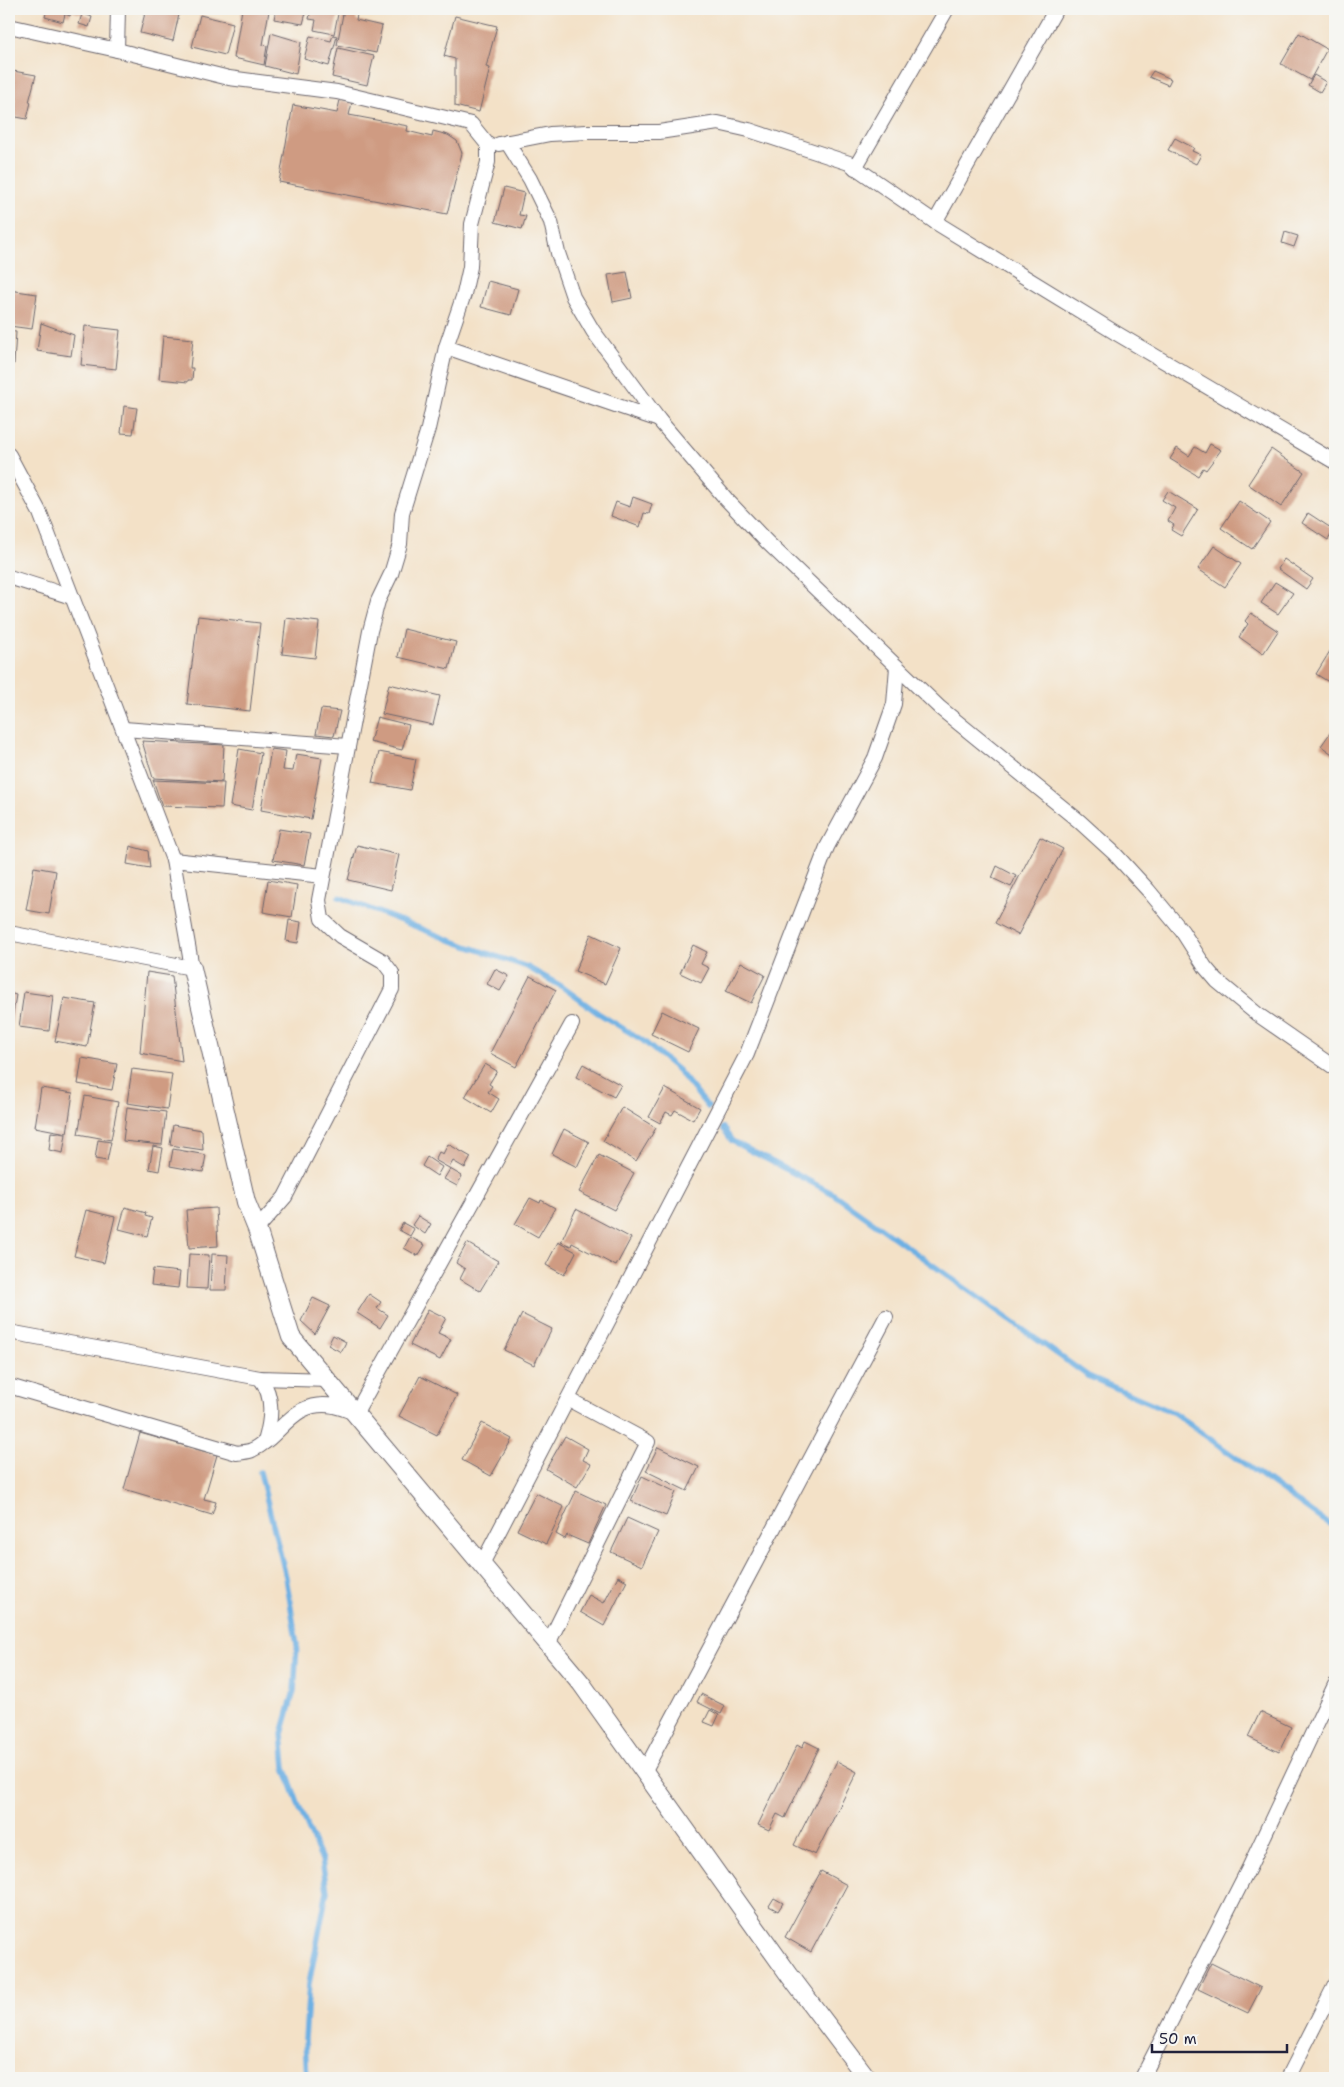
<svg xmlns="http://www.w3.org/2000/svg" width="1344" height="2087" viewBox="0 0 1344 2087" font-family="'Shantell Sans',sans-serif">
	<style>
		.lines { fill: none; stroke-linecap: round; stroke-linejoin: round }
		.stream { stroke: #6eb0e3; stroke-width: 5.5 }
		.building { fill: #cf9b82 }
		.minor-casing { stroke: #6b656c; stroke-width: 16 }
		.tertiary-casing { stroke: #6b656c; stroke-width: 20 }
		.minor { stroke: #fff; stroke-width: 14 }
		.tertiary { stroke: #fff; stroke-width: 18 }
	</style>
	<rect width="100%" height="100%" fill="#f6f6f2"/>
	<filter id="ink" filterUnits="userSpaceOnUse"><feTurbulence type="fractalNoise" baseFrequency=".02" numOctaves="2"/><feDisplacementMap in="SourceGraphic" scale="10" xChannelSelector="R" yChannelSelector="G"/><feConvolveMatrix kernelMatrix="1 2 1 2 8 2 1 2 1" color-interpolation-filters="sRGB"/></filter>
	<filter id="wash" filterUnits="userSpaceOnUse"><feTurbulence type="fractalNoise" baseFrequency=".0096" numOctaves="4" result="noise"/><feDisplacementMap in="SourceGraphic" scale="20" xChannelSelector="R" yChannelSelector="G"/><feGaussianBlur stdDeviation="1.12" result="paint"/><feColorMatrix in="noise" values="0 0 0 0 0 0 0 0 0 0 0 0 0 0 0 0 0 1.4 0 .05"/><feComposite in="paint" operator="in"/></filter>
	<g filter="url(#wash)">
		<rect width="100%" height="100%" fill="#f3e1c7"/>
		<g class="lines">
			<g class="stream">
				<path d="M339,897L458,943L527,967L561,986L598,1013L642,1040L678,1070L708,1107"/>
				<path d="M723,1128L732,1141L832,1193L1088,1376L1174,1413L1321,1519L1335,1527"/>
				<path d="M260,1472L286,1577L297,1645L294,1691L282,1734L285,1767L301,1812L322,1860L327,1891L309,1984L305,2039L307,2078"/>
			</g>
		</g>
		<g id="blocks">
			<g class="building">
				<path d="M47,9H85L84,14L92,17L89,27L79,24L82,14L71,11L70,16L65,14L63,22L45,17Z"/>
				<path d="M146,9L180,10L173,41L140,33Z"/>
				<path d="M242,9L269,11L263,45L267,46L264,65L234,58Z"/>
				<path d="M276,9H307L303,24L274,19Z"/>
				<path d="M311,9H339L334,34L314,30L316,20L309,19Z"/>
				<path d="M344,9H358L356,20L382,26L376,53L337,45Z"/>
				<path d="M200,15L233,23L225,55L192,47Z"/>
				<path d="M455,16L497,26L486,67L490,68L479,112L455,106V59L444,56Z"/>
				<path d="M271,33L301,42L296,74L265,66Z"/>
				<path d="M1299,33L1327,49L1310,80L1281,64Z"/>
				<path d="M333,35L337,36L329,66L304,59L310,36L331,41Z"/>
				<path d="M338,48L374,56L367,85L332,77Z"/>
				<path d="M13,71L36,75L29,102H31L27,119L11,116L15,99L9,95V89Z"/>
				<path d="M1153,71L1171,79L1168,85L1149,77Z"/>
				<path d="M1314,75L1326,82L1320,92L1308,85Z"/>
				<path d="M340,100L352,103L349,115L408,126L407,131L432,137L433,131L448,135L457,141L462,153L447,214L279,182L293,105L337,113Z"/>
				<path d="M1175,138L1194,148L1192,151L1201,155L1196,164L1168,150Z"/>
				<path d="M504,188L524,193L519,215L526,216L522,229L495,222Z"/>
				<path d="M1285,232L1298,236L1294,247L1282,243Z"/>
				<path d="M627,272L632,298L613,302L608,275Z"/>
				<path d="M488,281L518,289L511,315L481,307Z"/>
				<path d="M9,290L37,294L32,329L9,326Z"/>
				<path d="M41,323L74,335L71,356L37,351Z"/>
				<path d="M85,326L120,330L116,369L81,365Z"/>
				<path d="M9,331L16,332L14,364H9Z"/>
				<path d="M163,336L193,339L190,368H193L192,380H188V382L159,379Z"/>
				<path d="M124,406L137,408L133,434L121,433Z"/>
				<path d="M1210,444L1221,450L1206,470L1203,468L1198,476L1170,459L1177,448L1189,456L1195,447L1205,453Z"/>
				<path d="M1271,449L1304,472L1281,507L1248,484Z"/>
				<path d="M1168,491L1198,509L1181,536L1171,530L1174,525L1168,521L1175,508L1162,500Z"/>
				<path d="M633,497L652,504L649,514L644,513L640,527L611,516L616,502L630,507Z"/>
				<path d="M1239,501L1270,522L1252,549L1221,528Z"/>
				<path d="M1308,513L1334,530L1328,540L1302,523Z"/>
				<path d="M1214,546L1241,564L1225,587L1198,569Z"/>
				<path d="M1284,559L1313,579L1306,589L1278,569Z"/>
				<path d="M1275,582L1293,593L1278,614L1261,603Z"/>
				<path d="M1251,613L1278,631L1263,654L1239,637L1248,624L1245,621Z"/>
				<path d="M198,616L260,623L250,711L187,704Z"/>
				<path d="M286,618L319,622L315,658L282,654Z"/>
				<path d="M404,629L456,642L449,669L398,657Z"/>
				<path d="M1330,651L1335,655V686L1316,674Z"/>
				<path d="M389,684L440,696L433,725L382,714Z"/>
				<path d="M321,709L340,711L334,736L316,734Z"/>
				<path d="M377,717L409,725L402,750L370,742Z"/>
				<path d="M1335,726V756L1321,746Z"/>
				<path d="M142,741L224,745L222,782L153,778Z"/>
				<path d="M239,749L261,753L252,810L230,806Z"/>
				<path d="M271,749L286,751L283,770L293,771L296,754L322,758L311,819L261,810Z"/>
				<path d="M379,752L416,759L410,790L372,783Z"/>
				<path d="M153,780L224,783L222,808L162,806Z"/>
				<path d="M279,829L310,834L304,865L273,860Z"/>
				<path d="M1040,837L1063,849L1018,935L995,923Z"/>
				<path d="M357,845L399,855L391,890L348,880Z"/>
				<path d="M130,846L148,851L150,868L127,864Z"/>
				<path d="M997,866L1016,876L1011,887L992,878Z"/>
				<path d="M34,867L56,871L49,914L26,910Z"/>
				<path d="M268,880L297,885L292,917L263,912Z"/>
				<path d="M289,920L301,922L298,943L286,941Z"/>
				<path d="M591,934L621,948L605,984L575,971Z"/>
				<path d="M693,945L707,952L701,964L709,968L701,983L680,973Z"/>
				<path d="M741,962L765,975L751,1003L726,991Z"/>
				<path d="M495,969L509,976L500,991L487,984Z"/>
				<path d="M147,972L172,976L182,1061L140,1053Z"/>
				<path d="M530,976L556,990L516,1067L490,1053Z"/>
				<path d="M24,992L53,996L49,1031L19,1027Z"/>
				<path d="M9,993L16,995L10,1031H9Z"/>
				<path d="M64,998L95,1003L87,1047L55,1041Z"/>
				<path d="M662,1011L699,1029L688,1052L651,1034Z"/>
				<path d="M82,1058L117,1064L112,1090L78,1084Z"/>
				<path d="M485,1064L497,1071L489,1084L492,1086L488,1092L499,1099L491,1113L465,1097Z"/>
				<path d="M583,1064L621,1085L614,1097L576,1077Z"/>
				<path d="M132,1069L172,1074L167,1109L127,1103Z"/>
				<path d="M41,1088L73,1093L67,1133L35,1127Z"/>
				<path d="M665,1088L700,1108L693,1120L675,1110L672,1115L666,1112L660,1123L649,1117Z"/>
				<path d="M85,1096L118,1102L111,1140L78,1134Z"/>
				<path d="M127,1107L166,1112L162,1145L123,1141Z"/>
				<path d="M622,1107L656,1128L636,1161L603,1141Z"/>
				<path d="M173,1125L202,1130L203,1150L170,1145Z"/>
				<path d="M564,1129L589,1142L577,1167L552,1154Z"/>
				<path d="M51,1132L66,1134L63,1153L49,1150Z"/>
				<path d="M98,1140L111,1142L107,1161L95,1159Z"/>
				<path d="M448,1144L471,1157L465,1168L453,1161L449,1168L435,1160L439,1152L443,1154Z"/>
				<path d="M153,1146L163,1148L159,1171L149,1169Z"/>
				<path d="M173,1149L206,1155L203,1172L170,1166Z"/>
				<path d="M599,1155L634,1173L614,1210L579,1192Z"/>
				<path d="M427,1157L442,1167L437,1176L422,1166Z"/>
				<path d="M450,1169L462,1176L457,1186L444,1179Z"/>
				<path d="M530,1198L540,1203L541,1200L555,1208L538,1237L515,1224Z"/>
				<path d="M125,1207L146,1213L145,1216L152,1218L147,1236L119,1229Z"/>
				<path d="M216,1208L218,1246L189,1248L186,1210Z"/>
				<path d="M576,1209L631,1238L616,1266L572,1243L571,1246L561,1242Z"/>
				<path d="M86,1210L115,1217L104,1263L74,1256Z"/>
				<path d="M418,1216L431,1224L425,1234L412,1225Z"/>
				<path d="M403,1223L414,1229L410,1236L399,1230Z"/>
				<path d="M410,1237L425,1245L418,1256L404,1248Z"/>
				<path d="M558,1242L576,1252L564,1275L546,1265Z"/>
				<path d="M467,1243L498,1261L480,1291L460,1279L465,1269L456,1263Z"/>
				<path d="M189,1254L209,1255L207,1289L187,1288Z"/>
				<path d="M212,1254L228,1255L226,1290H210Z"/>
				<path d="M153,1269L180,1272L178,1288L151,1285Z"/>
				<path d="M369,1294L381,1302L377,1308L388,1315L380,1328L357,1313Z"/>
				<path d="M313,1298L330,1306L315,1334L301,1321Z"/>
				<path d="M428,1309L446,1318L438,1333L451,1339L440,1360L410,1345Z"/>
				<path d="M522,1314L552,1329L534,1365L504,1350Z"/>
				<path d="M333,1335L346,1342L341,1352L328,1345Z"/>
				<path d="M420,1376L457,1395L437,1435L399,1416Z"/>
				<path d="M482,1423L512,1439L491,1476L462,1460Z"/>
				<path d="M140,1433L217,1455L204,1499L216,1502L212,1515L124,1489Z"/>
				<path d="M565,1436L588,1449L583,1460L591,1464L577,1487L546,1469Z"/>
				<path d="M658,1447L699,1467L687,1491L646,1471Z"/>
				<path d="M642,1476L676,1492L666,1516L631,1501Z"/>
				<path d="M576,1491L606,1505L588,1544L567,1535L565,1539L556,1534Z"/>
				<path d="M536,1493L564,1507L546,1544L517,1530Z"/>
				<path d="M627,1518L658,1532L642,1566L611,1552Z"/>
				<path d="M618,1576L627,1581L604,1626L580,1612L589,1595L604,1603Z"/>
				<path d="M701,1694L725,1706L721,1714L697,1702Z"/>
				<path d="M710,1710L719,1715L714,1726L704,1722Z"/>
				<path d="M1260,1712L1291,1727L1279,1752L1248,1737Z"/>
				<path d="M805,1741L819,1748L785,1818L777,1814L769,1830L758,1825L797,1745L802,1748Z"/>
				<path d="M837,1761L857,1772L815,1855L794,1845Z"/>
				<path d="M821,1871L847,1885L811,1952L785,1937Z"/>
				<path d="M774,1898L783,1903L778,1911L769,1906Z"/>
				<path d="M1211,1963L1261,1988L1248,2013L1198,1989Z"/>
			</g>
		</g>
	</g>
	<g filter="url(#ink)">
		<use href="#blocks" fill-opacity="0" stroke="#6b656c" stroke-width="1"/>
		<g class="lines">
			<defs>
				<g id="minor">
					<path d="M9,26L117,50L229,78L337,92L471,124L488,145V162L472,224L470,267L464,294L446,347L428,429L402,513L400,544L391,574L378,601L370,631L319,900L322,919L340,936L383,961L392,973V989L285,1197L257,1229"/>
					<path d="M117,50L118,9"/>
					<path d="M507,142L530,179L551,222L558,253L573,297L593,331L659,420L727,500L767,542L940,708L1079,821L1114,853L1148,890L1182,931L1205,967L1217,981L1257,1014L1335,1068"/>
					<path d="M499,144L550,134L587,132H659L718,123L749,130L849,163L935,222L1116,333L1335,462"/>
					<path d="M855,168L947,9"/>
					<path d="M935,222L1056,9"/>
					<path d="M446,347L659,420"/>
					<path d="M9,455L40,513L173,860L192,968L9,933"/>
					<path d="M9,577L72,597"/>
					<path d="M124,729L348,746"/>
					<path d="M173,860L323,876"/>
					<path d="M9,1332L260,1378L329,1380"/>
					<path d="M260,1378C275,1397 271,1421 265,1442"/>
					<path d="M9,1386L237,1453C242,1452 248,1452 252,1450C282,1437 292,1398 334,1406C342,1408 349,1411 356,1413L572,1024"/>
					<path d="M482,1564L747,1054L827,847L875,758L894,704L897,667"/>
					<path d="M548,1644L648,1442L568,1399"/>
					<path d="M644,1772L886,1317"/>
					<path d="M1142,2078L1249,1868L1335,1685"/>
					<path d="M1288,2078L1335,1985"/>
				</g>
				<path id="tertiary" d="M192,968L246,1202L257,1229L291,1337L581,1683L790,1976L867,2078"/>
			</defs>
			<use href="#minor" class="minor-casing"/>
			<use href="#tertiary" class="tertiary-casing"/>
			<use href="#minor" class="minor"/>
			<use href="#tertiary" class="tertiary"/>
		</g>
	</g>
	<rect width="1344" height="2087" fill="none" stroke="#f6f6f2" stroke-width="30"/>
	<path d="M1152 2044v8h135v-8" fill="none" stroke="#22223b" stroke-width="2.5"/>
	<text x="1159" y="2044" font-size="15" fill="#22223b" stroke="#f6f6f2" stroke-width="4" paint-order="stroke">50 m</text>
</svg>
